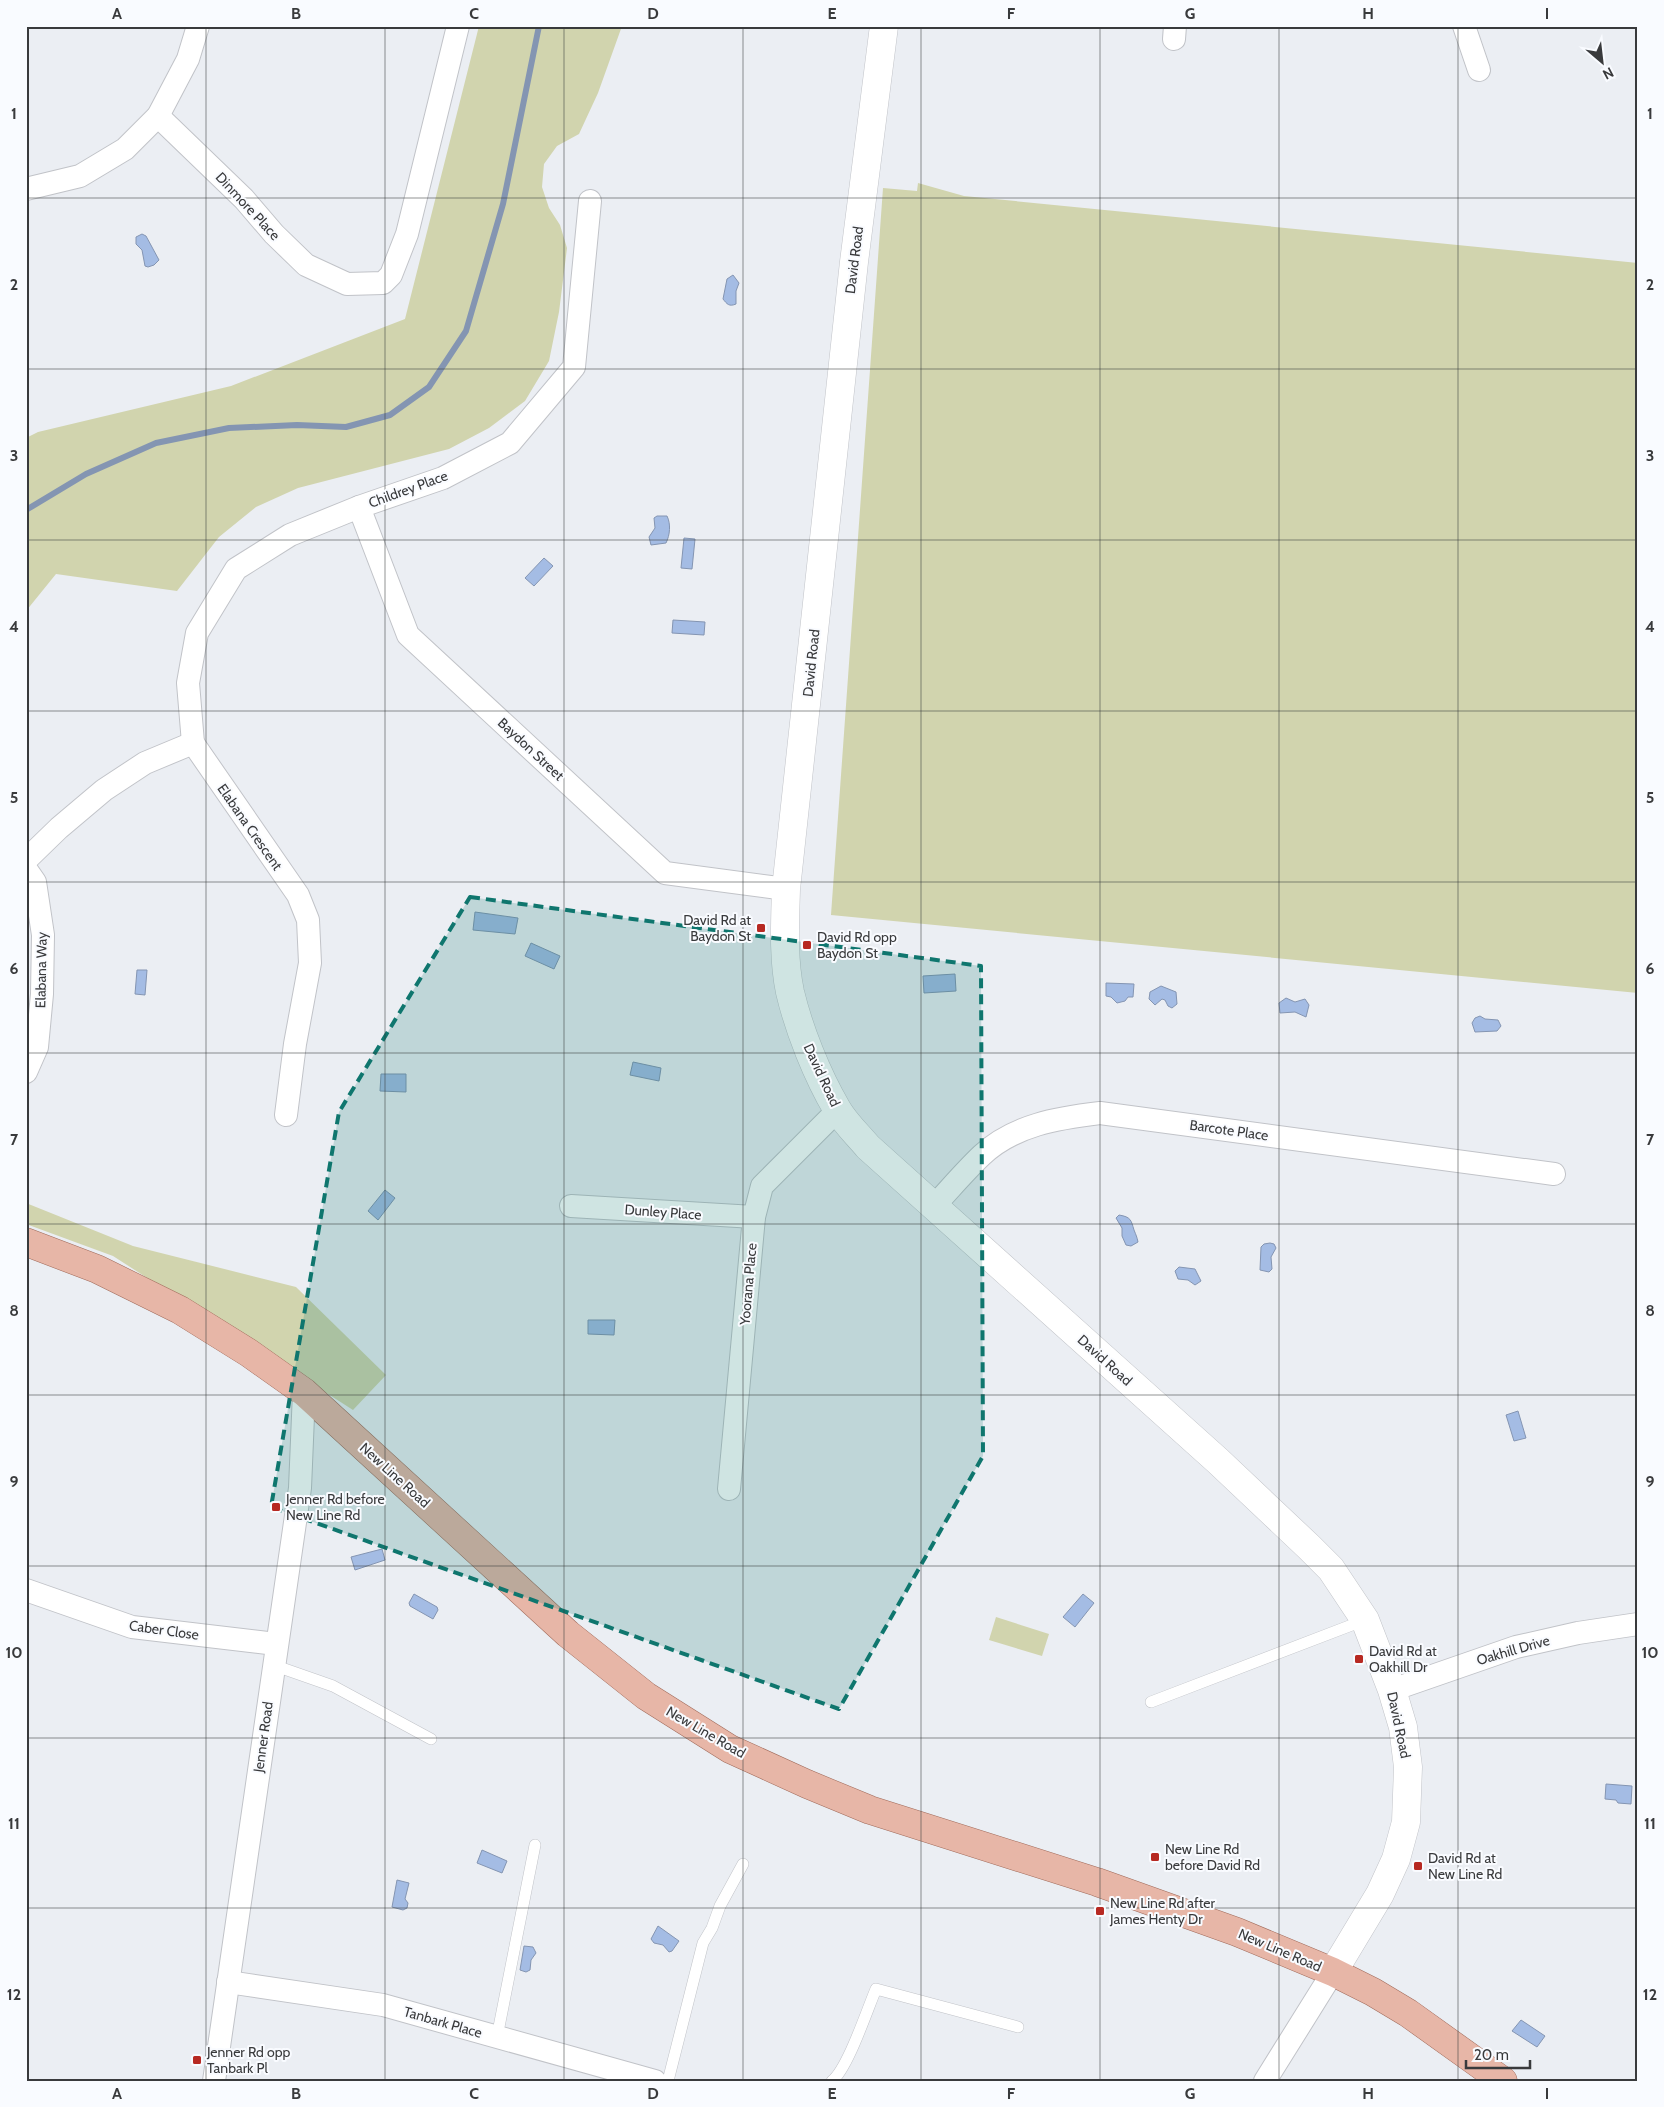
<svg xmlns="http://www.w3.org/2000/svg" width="1664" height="2107" viewBox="0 0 1664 2107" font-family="Cabin,sans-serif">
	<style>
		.green { fill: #d1d4ae }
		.water { fill: #a4bce4; stroke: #8495b2 }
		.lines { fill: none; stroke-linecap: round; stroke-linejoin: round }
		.stream { stroke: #8495b2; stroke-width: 6 }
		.service-casing { stroke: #c1c3c8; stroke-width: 12 }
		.minor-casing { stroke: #c1c3c8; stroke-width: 24 }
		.tertiary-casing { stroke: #c1c3c8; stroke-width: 29 }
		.primary-casing { stroke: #a06b5b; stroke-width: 29 }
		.service { stroke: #fff; stroke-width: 11 }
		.minor { stroke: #fff; stroke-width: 22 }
		.tertiary { stroke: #fff; stroke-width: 28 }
		.primary { stroke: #e7b6a7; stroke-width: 28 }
		.marked { fill: #0f766e; fill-opacity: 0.2; stroke: #0f766e; stroke-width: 4; stroke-dasharray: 10 6; stroke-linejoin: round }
		.grid { fill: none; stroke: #393a3c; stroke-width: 1; stroke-opacity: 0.55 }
		.poi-dot { fill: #b72922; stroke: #f9fbff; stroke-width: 2 }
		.labels { text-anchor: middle; stroke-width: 4; stroke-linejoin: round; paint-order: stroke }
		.street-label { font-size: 14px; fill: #393a3c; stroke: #f9fbff }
		.poi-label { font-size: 14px; fill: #393a3c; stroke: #f9fbff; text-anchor: start }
		.neatline { fill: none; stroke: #393a3c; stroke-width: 2 }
		.grid-label { font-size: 16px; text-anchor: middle; font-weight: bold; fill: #393a3c }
	</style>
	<rect width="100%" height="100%" fill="#ebeef3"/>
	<g class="green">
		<path d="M479,26H622L598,93L579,134L557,146L544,164L542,187L549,208L560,225L567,248L559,312L549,361L525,401L489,428L449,449L298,488L256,507L219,537L177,591L56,574L26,611V438L38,432L231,386L405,319Z"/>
		<path d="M918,183L964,196L1638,263V993L831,915L883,188L917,191Z"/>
		<path d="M26,1203L133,1246L296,1287L386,1375L353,1410L113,1256L26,1224Z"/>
		<path d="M996,1617L1049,1634L1042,1656L989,1640Z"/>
	</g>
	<g class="water">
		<path d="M142,234L146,236L159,260L154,265L148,267L145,266L142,250L136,244V237Z"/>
		<path d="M733,275L739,283L736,291V304C729,307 727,304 723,299L727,279Z"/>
		<path d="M657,516H667C671,524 670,535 666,543L651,545L649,537L655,528L654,518Z"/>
		<path d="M684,538L695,539L692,569L681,568Z"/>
		<path d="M544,558L553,566L534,586L525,578Z"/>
		<path d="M673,620L705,622L704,635L672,633Z"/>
		<path d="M475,912L518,918L515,934L473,930Z"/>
		<path d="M531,943L560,956L554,969L525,956Z"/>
		<path d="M137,970H147L145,995L135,994Z"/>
		<path d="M955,974L956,991L924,993L923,976Z"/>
		<path d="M1106,983L1134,984L1133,997H1128L1125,1001L1117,1003L1111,997L1106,996Z"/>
		<path d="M1161,986L1176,992L1177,1004L1172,1008L1168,1006L1165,1000L1162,999L1155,1005L1149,999L1150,992Z"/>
		<path d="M1286,998L1295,1002L1305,999L1309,1005L1306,1017L1295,1012L1280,1013L1279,1003Z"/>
		<path d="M1480,1016L1485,1019L1498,1020L1501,1026L1497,1031L1475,1032L1472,1023L1475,1018Z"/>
		<path d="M633,1062L661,1068L659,1081L630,1075Z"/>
		<path d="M381,1074H406V1092L380,1091Z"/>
		<path d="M385,1190L395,1198L378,1220L368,1211Z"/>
		<path d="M1119,1215C1131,1217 1131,1220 1134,1230C1136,1235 1137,1237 1138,1242L1131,1246L1126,1245L1122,1236V1228L1116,1218Z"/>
		<path d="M1270,1243L1274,1244L1276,1248L1271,1257L1272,1269L1269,1272L1260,1270L1261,1247L1264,1244Z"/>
		<path d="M1179,1267L1195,1269L1201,1281L1195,1285L1188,1280L1178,1279L1175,1271Z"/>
		<path d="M588,1320H615L614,1335L588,1334Z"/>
		<path d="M1518,1411L1526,1438L1514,1441L1506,1415Z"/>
		<path d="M382,1549L385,1560L355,1570L351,1557Z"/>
		<path d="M414,1594L437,1607L438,1610L433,1619L410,1606L409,1603Z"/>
		<path d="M1083,1594L1094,1603L1075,1627L1063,1617Z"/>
		<path d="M1606,1784L1632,1786L1631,1804L1618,1803L1616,1800L1605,1799Z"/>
		<path d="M482,1850L507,1861L502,1873L477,1863Z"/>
		<path d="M397,1880L409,1883L405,1899L408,1903L407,1908L403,1910L392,1907Z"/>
		<path d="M658,1926L679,1941L672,1951L669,1952L663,1945L654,1943L651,1939Z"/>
		<path d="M524,1946L533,1947L536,1953L531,1960L530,1970L526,1972L520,1970Z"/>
		<path d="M1521,2020L1545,2036L1537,2047L1512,2031Z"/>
	</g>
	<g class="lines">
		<path class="stream" d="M26,510L86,474L156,443L229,428L297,425L346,427L390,415L429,387L466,331L503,204L539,26"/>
		<defs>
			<g id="service">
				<path d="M273,1665L333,1686L431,1739"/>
				<path d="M1151,1702L1365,1620"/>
				<path d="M497,2037L535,1845"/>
				<path d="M668,2081L703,1943L712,1928L720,1906L743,1864"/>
				<path d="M832,2081C848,2068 867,2010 876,1989L1018,2027"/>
			</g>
			<g id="minor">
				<path d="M1464,26L1479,70"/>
				<path d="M1174,39L1175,26"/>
				<path d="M158,116L244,199L274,234L306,265L347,284L383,283L391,275L407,234L458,26"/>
				<path d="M26,189L80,176L125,149L158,116L188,59L198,26"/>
				<path d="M359,507L408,635L665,873L786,889"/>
				<path d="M193,743L188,683L197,633L236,569L290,535L359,507L443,478L510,443L574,367L590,201"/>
				<path d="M26,860L59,828L104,790L145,763L193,743L298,895L308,920L310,963L295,1044L286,1115"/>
				<path d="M26,869L35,882L43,935L42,994L37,1047L26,1072"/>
				<path d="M571,1206L754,1217"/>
				<path d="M934,1206C950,1189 965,1171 982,1155C1014,1125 1058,1118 1100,1113L1554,1174"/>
				<path d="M729,1489L754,1217L762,1186L838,1110"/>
				<path d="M26,1590L132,1627L276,1644"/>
				<path d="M1392,1690L1516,1647L1578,1633L1638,1624"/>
				<path d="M228,1982L383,2005L655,2081"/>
				<path d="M214,2081L300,1488L304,1392"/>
				<path d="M1265,2081L1333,1972"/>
			</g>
			<path id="tertiary" d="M884,26L854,262L786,889C785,923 783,959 790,992C799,1030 817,1075 837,1109C845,1123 858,1135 868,1147L1218,1461L1309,1547L1331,1569L1365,1620L1392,1690L1403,1727L1408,1767L1406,1822L1396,1859L1380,1894L1333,1972"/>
			<path id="primary" d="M26,1242L97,1269L180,1310L249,1353L304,1392L568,1634L646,1696L730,1749L807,1784L870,1810L1097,1882L1237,1932L1333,1972L1373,1992L1408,2013L1503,2081"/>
		</defs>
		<use href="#service" class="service-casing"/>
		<use href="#minor" class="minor-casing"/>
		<use href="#tertiary" class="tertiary-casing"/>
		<use href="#primary" class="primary-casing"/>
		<use href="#service" class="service"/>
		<use href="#minor" class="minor"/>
		<use href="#tertiary" class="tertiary"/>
		<use href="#primary" class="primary"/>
	</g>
	<path class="marked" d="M470,897L981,966L983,1456L839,1709L271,1507L339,1112Z"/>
	<path class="grid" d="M206,26V2081M385,26V2081M564,26V2081M743,26V2081M921,26V2081M1100,26V2081M1279,26V2081M1458,26V2081M26,198H1638M26,369H1638M26,540H1638M26,711H1638M26,882H1638M26,1053H1638M26,1224H1638M26,1395H1638M26,1566H1638M26,1738H1638M26,1908H1638"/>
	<g class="poi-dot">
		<rect x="756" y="923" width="10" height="10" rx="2.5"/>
		<rect x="802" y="940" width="10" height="10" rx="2.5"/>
		<rect x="271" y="1502" width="10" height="10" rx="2.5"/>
		<rect x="1354" y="1654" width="10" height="10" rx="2.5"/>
		<rect x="1150" y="1852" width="10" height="10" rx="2.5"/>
		<rect x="1413" y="1861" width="10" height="10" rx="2.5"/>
		<rect x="1095" y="1906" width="10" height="10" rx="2.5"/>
		<rect x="192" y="2055" width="10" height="10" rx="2.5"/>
	</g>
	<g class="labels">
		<g class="street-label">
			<text transform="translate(248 206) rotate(47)" y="5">Dinmore Place</text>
			<text transform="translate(854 260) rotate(-83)" y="5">David Road</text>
			<text transform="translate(408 489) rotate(-20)" y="5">Childrey Place</text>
			<text transform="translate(811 663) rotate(-84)" y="5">David Road</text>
			<text transform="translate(531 749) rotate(43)" y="5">Baydon Street</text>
			<text transform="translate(250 827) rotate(55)" y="5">Elabana Crescent</text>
			<text transform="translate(41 970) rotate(-89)" y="5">Elabana Way</text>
			<text transform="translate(822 1075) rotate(65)" y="5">David Road</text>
			<text transform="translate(1229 1130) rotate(8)" y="5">Barcote Place</text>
			<text transform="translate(663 1212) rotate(4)" y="5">Dunley Place</text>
			<text transform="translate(748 1284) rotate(-85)" y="5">Yoorana Place</text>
			<text transform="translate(1105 1360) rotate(42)" y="5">David Road</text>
			<text transform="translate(395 1475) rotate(42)" y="5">New Line Road</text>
			<text transform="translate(164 1630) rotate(8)" y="5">Caber Close</text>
			<text transform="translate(1513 1650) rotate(-16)" y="5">Oakhill Drive</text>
			<text transform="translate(1399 1725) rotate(78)" y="5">David Road</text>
			<text transform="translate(706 1732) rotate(30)" y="5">New Line Road</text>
			<text transform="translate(263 1737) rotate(-82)" y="5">Jenner Road</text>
			<text transform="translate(1280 1950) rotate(23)" y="5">New Line Road</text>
			<text transform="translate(443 2022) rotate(16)" y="5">Tanbark Place</text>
		</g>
		<g class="poi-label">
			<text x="751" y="925" text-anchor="end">David Rd at<tspan x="751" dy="16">Baydon St</tspan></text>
			<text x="817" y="942">David Rd opp<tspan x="817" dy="16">Baydon St</tspan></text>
			<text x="286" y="1504">Jenner Rd before<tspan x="286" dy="16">New Line Rd</tspan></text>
			<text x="1369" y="1656">David Rd at<tspan x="1369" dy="16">Oakhill Dr</tspan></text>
			<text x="1165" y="1854">New Line Rd<tspan x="1165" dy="16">before David Rd</tspan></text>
			<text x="1428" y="1863">David Rd at<tspan x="1428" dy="16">New Line Rd</tspan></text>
			<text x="1110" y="1908">New Line Rd after<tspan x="1110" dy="16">James Henty Dr</tspan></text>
			<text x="207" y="2057">Jenner Rd opp<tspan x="207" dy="16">Tanbark Pl</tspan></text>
		</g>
	</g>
	<rect width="1664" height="2107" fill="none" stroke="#f9fbff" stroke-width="55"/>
	<g transform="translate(1602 62) rotate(152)" stroke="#f9fbff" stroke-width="4" paint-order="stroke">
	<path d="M0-4L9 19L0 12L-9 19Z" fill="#393a3c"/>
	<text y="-8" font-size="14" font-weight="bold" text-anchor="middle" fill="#393a3c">N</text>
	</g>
	<path d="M1466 2060v8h64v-8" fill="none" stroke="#393a3c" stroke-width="2.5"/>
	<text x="1474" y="2060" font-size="15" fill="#393a3c" stroke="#f9fbff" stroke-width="4" paint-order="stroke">20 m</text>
	<rect x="28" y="28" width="1608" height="2052" class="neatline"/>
	<g class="grid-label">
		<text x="117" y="19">A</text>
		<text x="296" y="19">B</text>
		<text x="474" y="19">C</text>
		<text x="653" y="19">D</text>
		<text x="832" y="19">E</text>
		<text x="1011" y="19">F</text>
		<text x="1190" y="19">G</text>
		<text x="1368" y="19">H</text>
		<text x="1547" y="19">I</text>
		<text x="14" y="119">1</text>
		<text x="1650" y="119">1</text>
		<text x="14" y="290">2</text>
		<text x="1650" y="290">2</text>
		<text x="14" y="461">3</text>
		<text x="1650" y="461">3</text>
		<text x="14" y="632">4</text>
		<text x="1650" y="632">4</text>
		<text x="14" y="803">5</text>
		<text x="1650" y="803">5</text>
		<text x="14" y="974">6</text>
		<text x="1650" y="974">6</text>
		<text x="14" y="1145">7</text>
		<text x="1650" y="1145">7</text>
		<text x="14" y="1316">8</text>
		<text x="1650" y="1316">8</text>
		<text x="14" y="1487">9</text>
		<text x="1650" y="1487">9</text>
		<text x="14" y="1658">10</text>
		<text x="1650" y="1658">10</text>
		<text x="14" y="1829">11</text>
		<text x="1650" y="1829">11</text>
		<text x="14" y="2000">12</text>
		<text x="1650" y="2000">12</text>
		<text x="117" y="2099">A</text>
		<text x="296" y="2099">B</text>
		<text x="474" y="2099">C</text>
		<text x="653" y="2099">D</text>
		<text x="832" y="2099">E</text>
		<text x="1011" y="2099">F</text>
		<text x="1190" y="2099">G</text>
		<text x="1368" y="2099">H</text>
		<text x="1547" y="2099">I</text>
	</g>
</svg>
